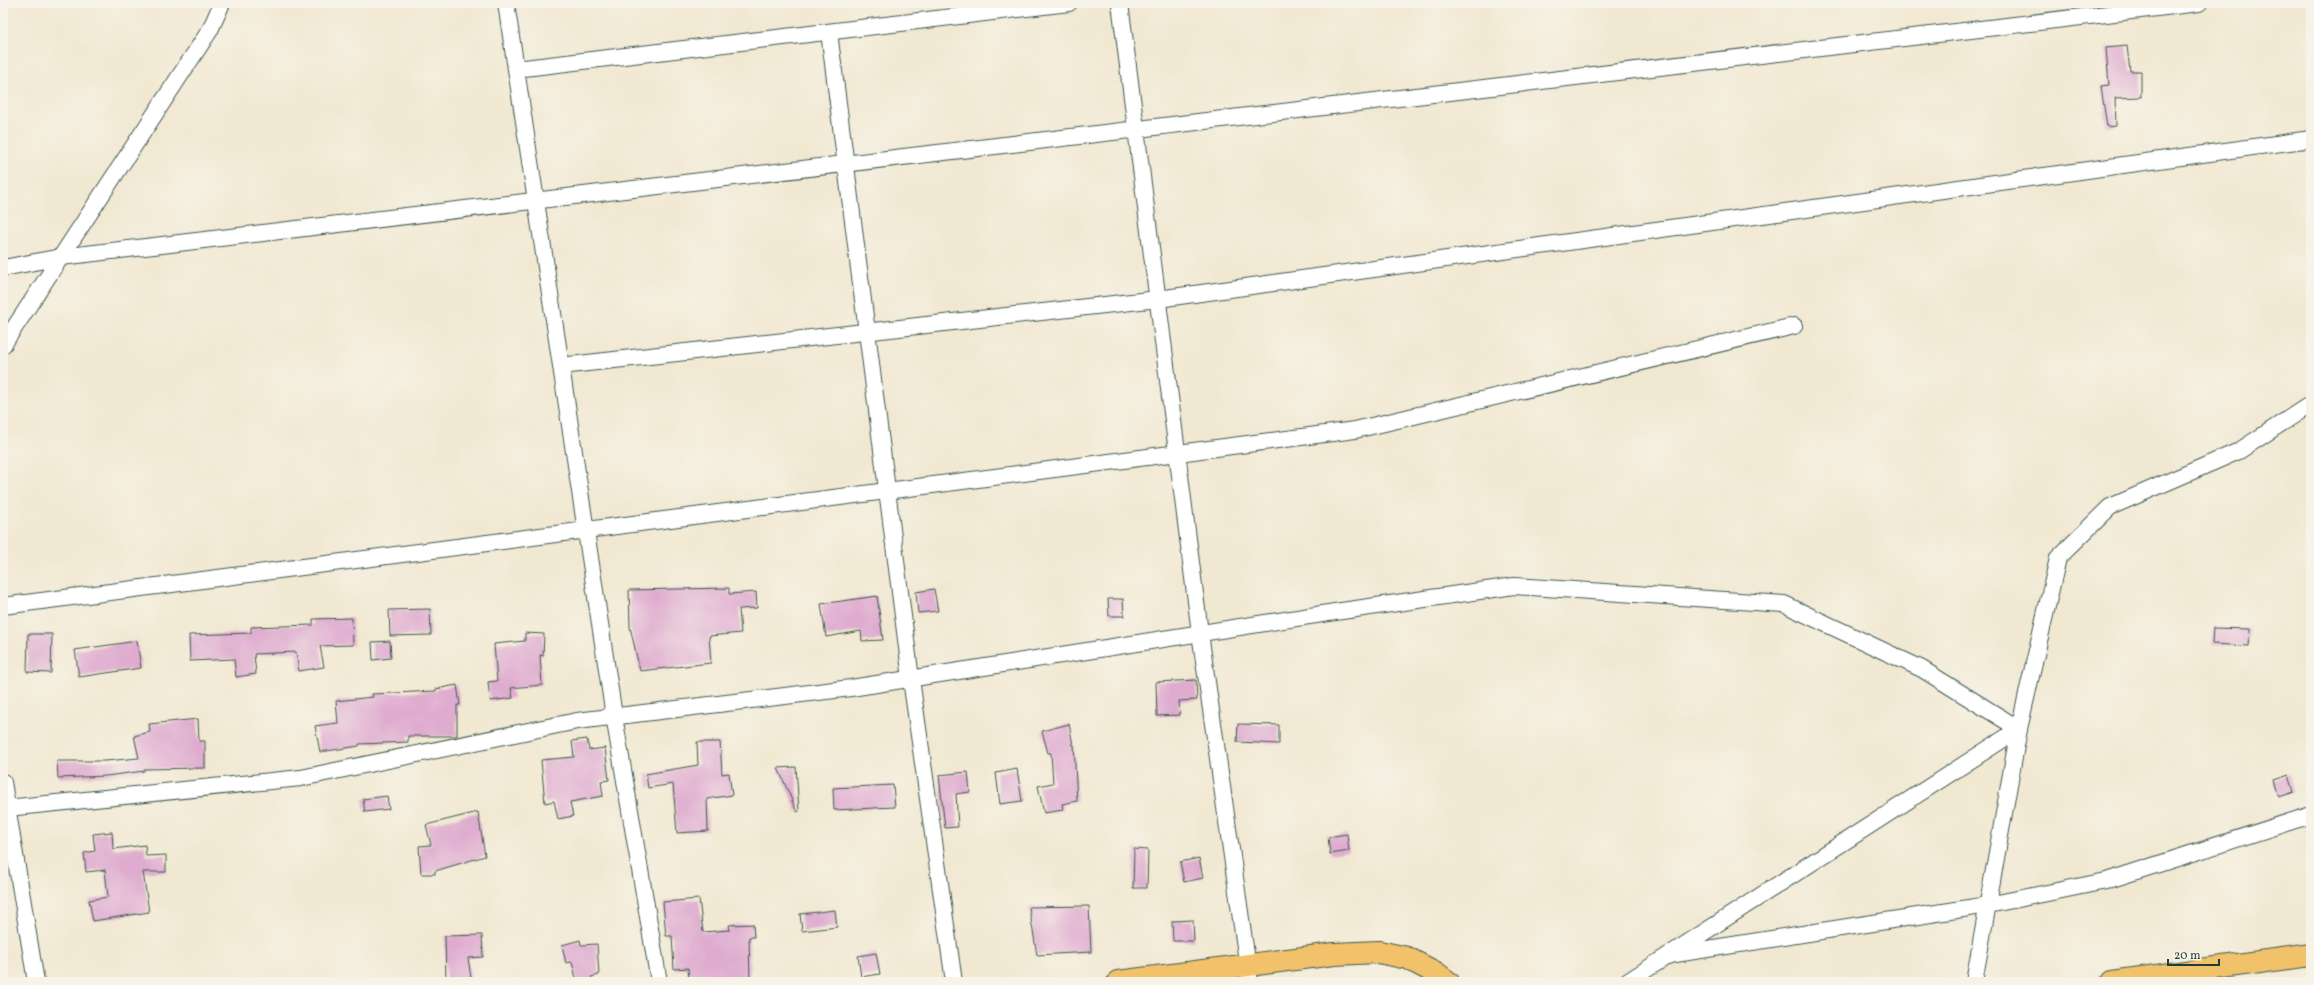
<svg xmlns="http://www.w3.org/2000/svg" width="2314" height="985" viewBox="0 0 2314 985" font-family="Vollkorn,serif">
	<style>
		.building { fill: #dfacd0 }
		.lines { fill: none; stroke-linecap: round; stroke-linejoin: round }
		.minor-casing { stroke: #3e574c; stroke-width: 18 }
		.primary-casing { stroke: #3e574c; stroke-width: 24 }
		.minor { stroke: #fff; stroke-width: 16 }
		.primary { stroke: #f2c26a; stroke-width: 22 }
	</style>
	<rect width="100%" height="100%" fill="#f7f3e8"/>
	<filter id="ink" filterUnits="userSpaceOnUse"><feTurbulence type="fractalNoise" baseFrequency=".025" numOctaves="2"/><feDisplacementMap in="SourceGraphic" scale="8" xChannelSelector="R" yChannelSelector="G"/><feConvolveMatrix kernelMatrix="1 2 1 2 8 2 1 2 1" color-interpolation-filters="sRGB"/></filter>
	<filter id="wash" filterUnits="userSpaceOnUse"><feTurbulence type="fractalNoise" baseFrequency=".012" numOctaves="4" result="noise"/><feDisplacementMap in="SourceGraphic" scale="16" xChannelSelector="R" yChannelSelector="G"/><feGaussianBlur stdDeviation="0.9" result="paint"/><feColorMatrix in="noise" values="0 0 0 0 0 0 0 0 0 0 0 0 0 0 0 0 0 1.4 0 .05"/><feComposite in="paint" operator="in"/></filter>
	<g filter="url(#wash)">
		<rect width="100%" height="100%" fill="#f1e8d1"/>
		<g id="blocks">
			<g class="building">
				<path d="M2127,46L2130,71H2141V97L2115,98L2116,126L2107,127L2101,86L2109,85L2106,48Z"/>
				<path d="M729,588V594L756,592L757,608L739,609L741,633L709,636L711,663L640,671L630,627L629,590Z"/>
				<path d="M934,589L938,611L918,613L916,592Z"/>
				<path d="M877,596L883,640L862,641L861,631L826,637L821,604Z"/>
				<path d="M1108,599H1123L1124,616H1109Z"/>
				<path d="M430,609L431,635L390,636L389,610Z"/>
				<path d="M352,618L353,645L320,646L324,667L299,671L296,652L254,654L256,674L236,677L234,659L190,661L189,635L251,633V627L313,625V619Z"/>
				<path d="M2213,628L2250,629L2249,646L2212,644Z"/>
				<path d="M525,633L544,634L543,656L540,655L542,685L511,688L513,698L490,701L488,682L497,681L494,644L525,641Z"/>
				<path d="M28,634H52L51,673L27,672Z"/>
				<path d="M137,641L141,668L79,677L75,650Z"/>
				<path d="M390,641L391,658L373,660L372,642Z"/>
				<path d="M1196,680L1197,700L1179,701L1180,715L1157,716L1156,682Z"/>
				<path d="M457,685L460,705H457V736H408V742L359,744V746L320,752L315,726L338,723L336,701L373,697L372,694L436,691V689Z"/>
				<path d="M198,719L199,741H205V768L144,769V771L106,776L58,778L57,761H105L139,758L134,736L150,732L149,724Z"/>
				<path d="M1069,724L1073,745H1074L1077,801L1062,804L1063,810L1044,813L1038,786L1053,783L1051,753H1048L1042,731Z"/>
				<path d="M1238,724L1279,725V744L1237,742Z"/>
				<path d="M587,739L589,750L605,748L609,780L601,781L603,796L570,802L573,816L558,819L554,801L545,803L541,760L574,757L572,741Z"/>
				<path d="M697,742H720L722,774L729,773L732,795L707,799L708,831L677,833L673,784L648,788L646,774L698,765Z"/>
				<path d="M796,767L799,811L797,812L778,768Z"/>
				<path d="M1017,769L1022,801L1000,804L996,773Z"/>
				<path d="M968,772L970,792L956,794L958,827L945,828L939,775Z"/>
				<path d="M2289,775L2294,792L2279,797L2274,780Z"/>
				<path d="M893,785L895,807L834,810L833,788Z"/>
				<path d="M387,796L389,809L365,812L363,799Z"/>
				<path d="M478,812L485,856L435,871V874H421L419,846L431,845L426,825Z"/>
				<path d="M112,832L113,849L145,845L146,856L166,855V872H143L149,912L93,921L89,900L108,897L105,870L86,872L84,853L95,851L93,834Z"/>
				<path d="M1347,834L1349,851L1330,854L1328,837Z"/>
				<path d="M1134,849L1148,850L1147,888H1133Z"/>
				<path d="M1199,858L1203,878L1184,882L1180,862Z"/>
				<path d="M699,899L703,932L730,930L729,925L753,924L754,937H749L750,982H689L688,968L674,969L672,936H666L663,902Z"/>
				<path d="M1089,906L1091,952L1037,955L1029,907Z"/>
				<path d="M835,910L837,927L802,931L800,914Z"/>
				<path d="M1193,920L1194,941H1173L1172,921Z"/>
				<path d="M482,935L483,957L468,958L471,978L446,982L445,936Z"/>
				<path d="M580,940L581,945L597,944L599,975L591,977L593,982H577L572,962L566,963L562,945Z"/>
				<path d="M876,953L880,974L861,977L858,956Z"/>
			</g>
		</g>
	</g>
	<g filter="url(#ink)">
		<use href="#blocks" fill-opacity="0" stroke="#3e574c" stroke-width="1"/>
		<g class="lines">
			<defs>
				<g id="minor">
					<path d="M506,3L614,716L659,982"/>
					<path d="M1120,3L1200,633L1250,982"/>
					<path d="M829,32L911,679L954,982"/>
					<path d="M516,69L1069,3"/>
					<path d="M3,268L61,257L2199,3"/>
					<path d="M3,345L210,30L222,3"/>
					<path d="M561,366L1158,299L2311,139"/>
					<path d="M3,606L1355,430L1794,326"/>
					<path d="M3,782L36,982"/>
					<path d="M7,808L301,778L577,721L851,688L1335,612L1514,586L1784,604L1922,669L2019,729"/>
					<path d="M1669,955L1988,905L2106,881L2311,815"/>
					<path d="M1627,982L2019,729"/>
					<path d="M1974,982L2019,729L2058,558L2110,507L2239,451L2311,404"/>
				</g>
				<g id="primary">
					<path d="M1118,982L1334,954L1379,952L1407,958L1436,973L1448,982"/>
					<path d="M2112,982L2311,955"/>
				</g>
			</defs>
			<use href="#minor" class="minor-casing"/>
			<use href="#primary" class="primary-casing"/>
			<use href="#minor" class="minor"/>
			<use href="#primary" class="primary"/>
		</g>
	</g>
	<rect width="2314" height="985" fill="none" stroke="#f7f3e8" stroke-width="16"/>
	<path d="M2168 959v6h51v-6" fill="none" stroke="#1f3d34" stroke-width="2"/>
	<text x="2174" y="959" font-size="12" fill="#1f3d34" stroke="#f7f3e8" stroke-width="3" paint-order="stroke">20 m</text>
</svg>
